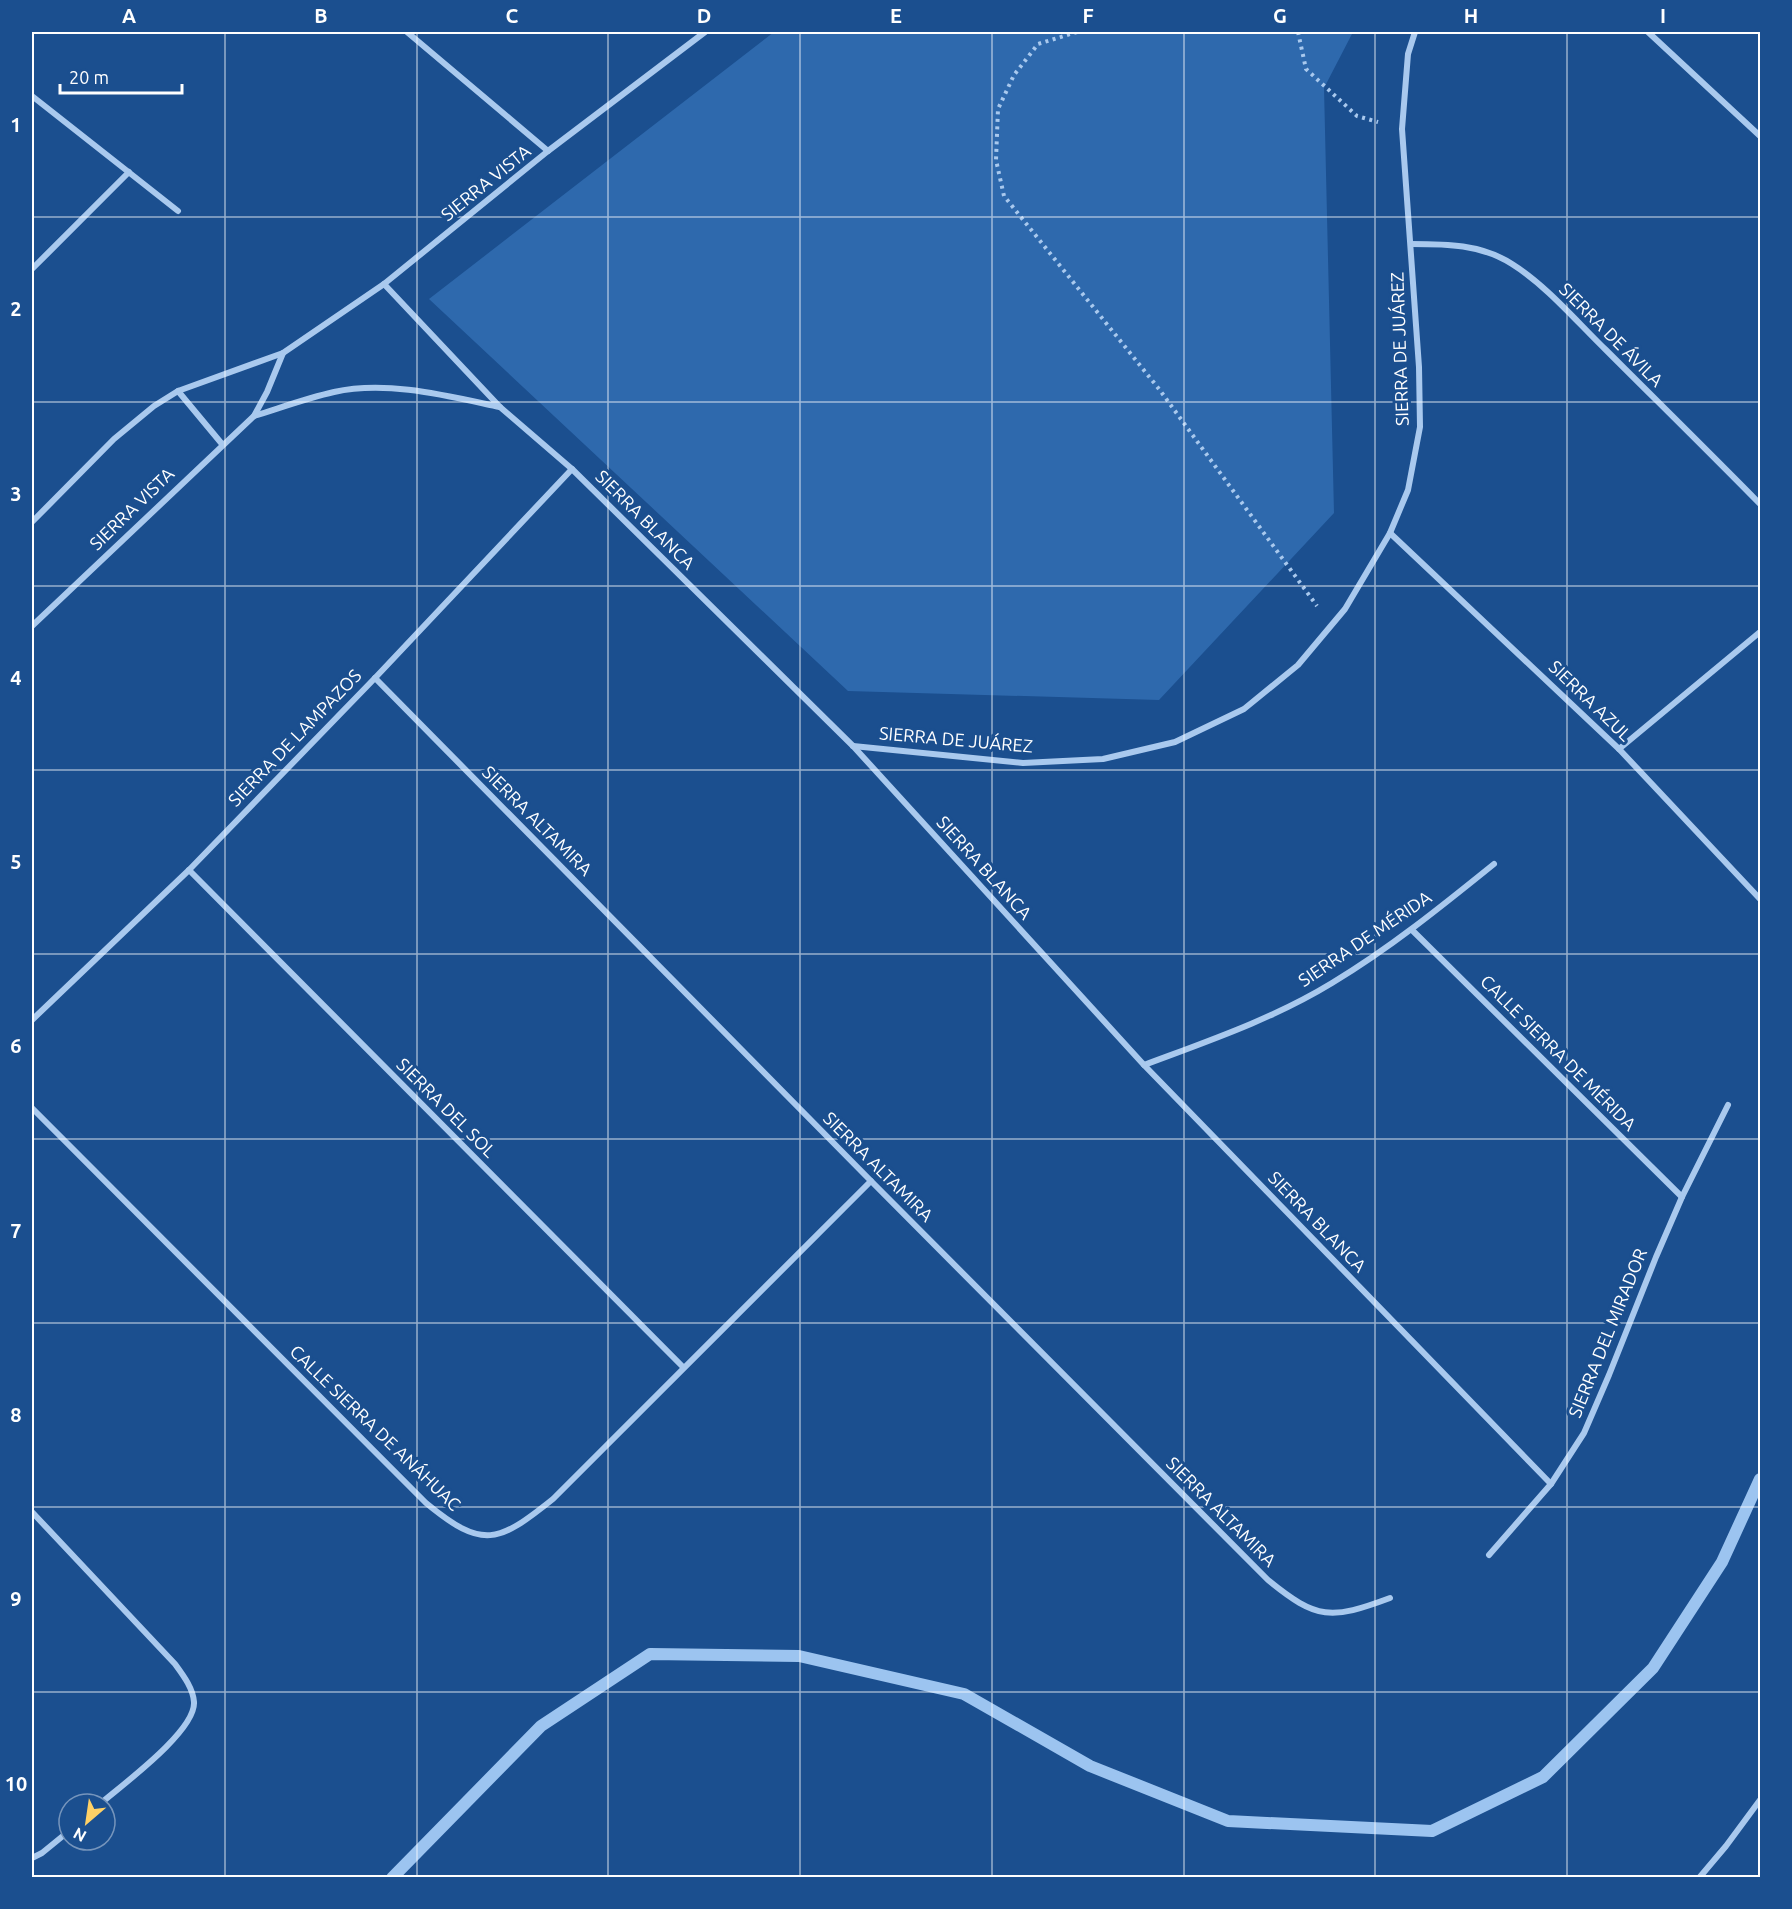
<svg xmlns="http://www.w3.org/2000/svg" width="1792" height="1909" viewBox="0 0 1792 1909" font-family="Ubuntu,sans-serif">
	<style>
		.green { fill: #2e69ad }
		.lines { fill: none; stroke-linecap: round; stroke-linejoin: round }
		.stream { stroke: #9cc4f0; stroke-width: 12 }
		.path { stroke: #a9c9ee; stroke-width: 4; stroke-dasharray: 3 4.5; stroke-linecap: butt }
		.street { stroke: #a9c9ee; stroke-width: 6 }
		.grid { fill: none; stroke: #fff; stroke-width: 1.5; stroke-opacity: 0.55 }
		.labels { text-anchor: middle; stroke-width: 6; stroke-linejoin: round; paint-order: stroke }
		.street-label { font-size: 18px; fill: #fff; stroke: #1b4f8f }
		.neatline { fill: none; stroke: #fff; stroke-width: 2 }
		.grid-label { font-size: 20px; text-anchor: middle; font-weight: bold; fill: #fff }
	</style>
	<rect width="100%" height="100%" fill="#1b4f8f"/>
	<path class="green" d="M774,32H1353L1324,88L1334,513L1159,700L848,691L429,299Z"/>
	<g class="lines">
		<path class="stream" d="M392,1878L541,1726L650,1654L799,1656L964,1694L1090,1766L1228,1821L1432,1831L1543,1777L1653,1668L1722,1562L1760,1479"/>
		<g class="path">
			<path d="M1077,32L1038,44L1014,75L998,109L996,160L1004,196L1159,389L1317,606"/>
			<path d="M1298,32L1306,69L1357,116L1378,122"/>
		</g>
		<g class="street">
			<path d="M407,32L548,151"/>
			<path d="M1648,32L1760,136"/>
			<path d="M32,96L178,211"/>
			<path d="M1411,244C1446,244 1481,244 1512,264C1547,286 1576,321 1606,350C1657,401 1709,452 1760,504"/>
			<path d="M32,269L129,172"/>
			<path d="M384,284L500,407L572,469L853,746L1144,1065L1551,1484"/>
			<path d="M178,391L222,444"/>
			<path d="M254,416C280,408 307,398 334,392C387,380 448,396 500,407"/>
			<path d="M32,522L114,439L154,406L178,391L283,353L384,284L548,151L705,32"/>
			<path d="M1390,533L1619,749L1760,899"/>
			<path d="M32,626L254,416L267,392L283,353"/>
			<path d="M375,678L871,1181L1268,1580C1317,1620 1331,1620 1390,1598"/>
			<path d="M853,746L1023,763L1103,759L1175,742L1244,709L1298,665L1345,609L1390,533L1408,490L1420,427L1419,367L1402,129L1408,54L1415,32"/>
			<path d="M1619,749L1760,632"/>
			<path d="M189,870L683,1367"/>
			<path d="M1412,930L1682,1197"/>
			<path d="M32,1020L189,870L375,678L572,469"/>
			<path d="M1144,1065C1208,1041 1273,1019 1332,983C1390,948 1442,906 1494,864"/>
			<path d="M32,1108L426,1503C483,1550 498,1543 553,1499L871,1181"/>
			<path d="M32,1512L175,1664C183,1675 193,1688 194,1702C196,1731 122,1785 100,1804"/>
			<path d="M1489,1555L1551,1484L1584,1433L1609,1375L1656,1257L1682,1197L1728,1105"/>
			<path d="M32,1858L42,1853L69,1831"/>
			<path d="M1699,1878L1726,1846L1760,1800"/>
		</g>
	</g>
	<path class="grid" d="M225,32V1878M417,32V1878M608,32V1878M800,32V1878M992,32V1878M1184,32V1878M1375,32V1878M1567,32V1878M32,217H1760M32,402H1760M32,586H1760M32,770H1760M32,954H1760M32,1139H1760M32,1323H1760M32,1507H1760M32,1692H1760"/>
	<g class="labels">
		<g class="street-label">
			<text transform="translate(486 183) rotate(-39)" y="6">SIERRA VISTA</text>
			<text transform="translate(1611 335) rotate(45)" y="6">SIERRA DE ÁVILA</text>
			<text transform="translate(1400 349) rotate(-92)" y="6">SIERRA DE JUÁREZ</text>
			<text transform="translate(132 509) rotate(-44)" y="6">SIERRA VISTA</text>
			<text transform="translate(645 520) rotate(45)" y="6">SIERRA BLANCA</text>
			<text transform="translate(1590 701) rotate(44)" y="6">SIERRA AZUL</text>
			<text transform="translate(295 738) rotate(-46)" y="6">SIERRA DE LAMPAZOS</text>
			<text transform="translate(956 740) rotate(5)" y="6">SIERRA DE JUÁREZ</text>
			<text transform="translate(537 821) rotate(45)" y="6">SIERRA ALTAMIRA</text>
			<text transform="translate(984 868) rotate(48)" y="6">SIERRA BLANCA</text>
			<text transform="translate(1365 939) rotate(-34)" y="6">SIERRA DE MÉRIDA</text>
			<text transform="translate(1558 1053) rotate(45)" y="6">CALLE SIERRA DE MÉRIDA</text>
			<text transform="translate(446 1108) rotate(45)" y="6">SIERRA DEL SOL</text>
			<text transform="translate(878 1167) rotate(45)" y="6">SIERRA ALTAMIRA</text>
			<text transform="translate(1317 1222) rotate(46)" y="6">SIERRA BLANCA</text>
			<text transform="translate(1608 1333) rotate(-68)" y="6">SIERRA DEL MIRADOR</text>
			<text transform="translate(375 1428) rotate(44)" y="6">CALLE SIERRA DE ANÁHUAC</text>
			<text transform="translate(1221 1512) rotate(45)" y="6">SIERRA ALTAMIRA</text>
		</g>
	</g>
	<rect width="1792" height="1909" fill="none" stroke="#1b4f8f" stroke-width="66"/>
	<g transform="translate(87 1822) rotate(209)"><circle r="28" fill="#1b4f8f" stroke="#7695bc" stroke-width="1.5"/>
	<path d="M0-4.5L10 22L0 15L-10 22Z" fill="#ffd166"/>
	<text y="-9" font-size="16" font-weight="bold" text-anchor="middle" fill="#ffffff">N</text>
	</g>
	<path d="M60 84v9h122v-9" fill="none" stroke="#ffffff" stroke-width="3"/>
	<text x="69" y="84" font-size="18" fill="#ffffff" stroke="#1b4f8f" stroke-width="4.5" paint-order="stroke">20 m</text>
	<rect x="33" y="33" width="1726" height="1843" class="neatline"/>
	<g class="grid-label">
		<text x="129" y="23">A</text>
		<text x="321" y="23">B</text>
		<text x="512" y="23">C</text>
		<text x="704" y="23">D</text>
		<text x="896" y="23">E</text>
		<text x="1088" y="23">F</text>
		<text x="1280" y="23">G</text>
		<text x="1471" y="23">H</text>
		<text x="1663" y="23">I</text>
		<text x="16" y="132">1</text>
		<text x="16" y="316">2</text>
		<text x="16" y="501">3</text>
		<text x="16" y="685">4</text>
		<text x="16" y="869">5</text>
		<text x="16" y="1053">6</text>
		<text x="16" y="1238">7</text>
		<text x="16" y="1422">8</text>
		<text x="16" y="1606">9</text>
		<text x="16" y="1791">10</text>
	</g>
</svg>
